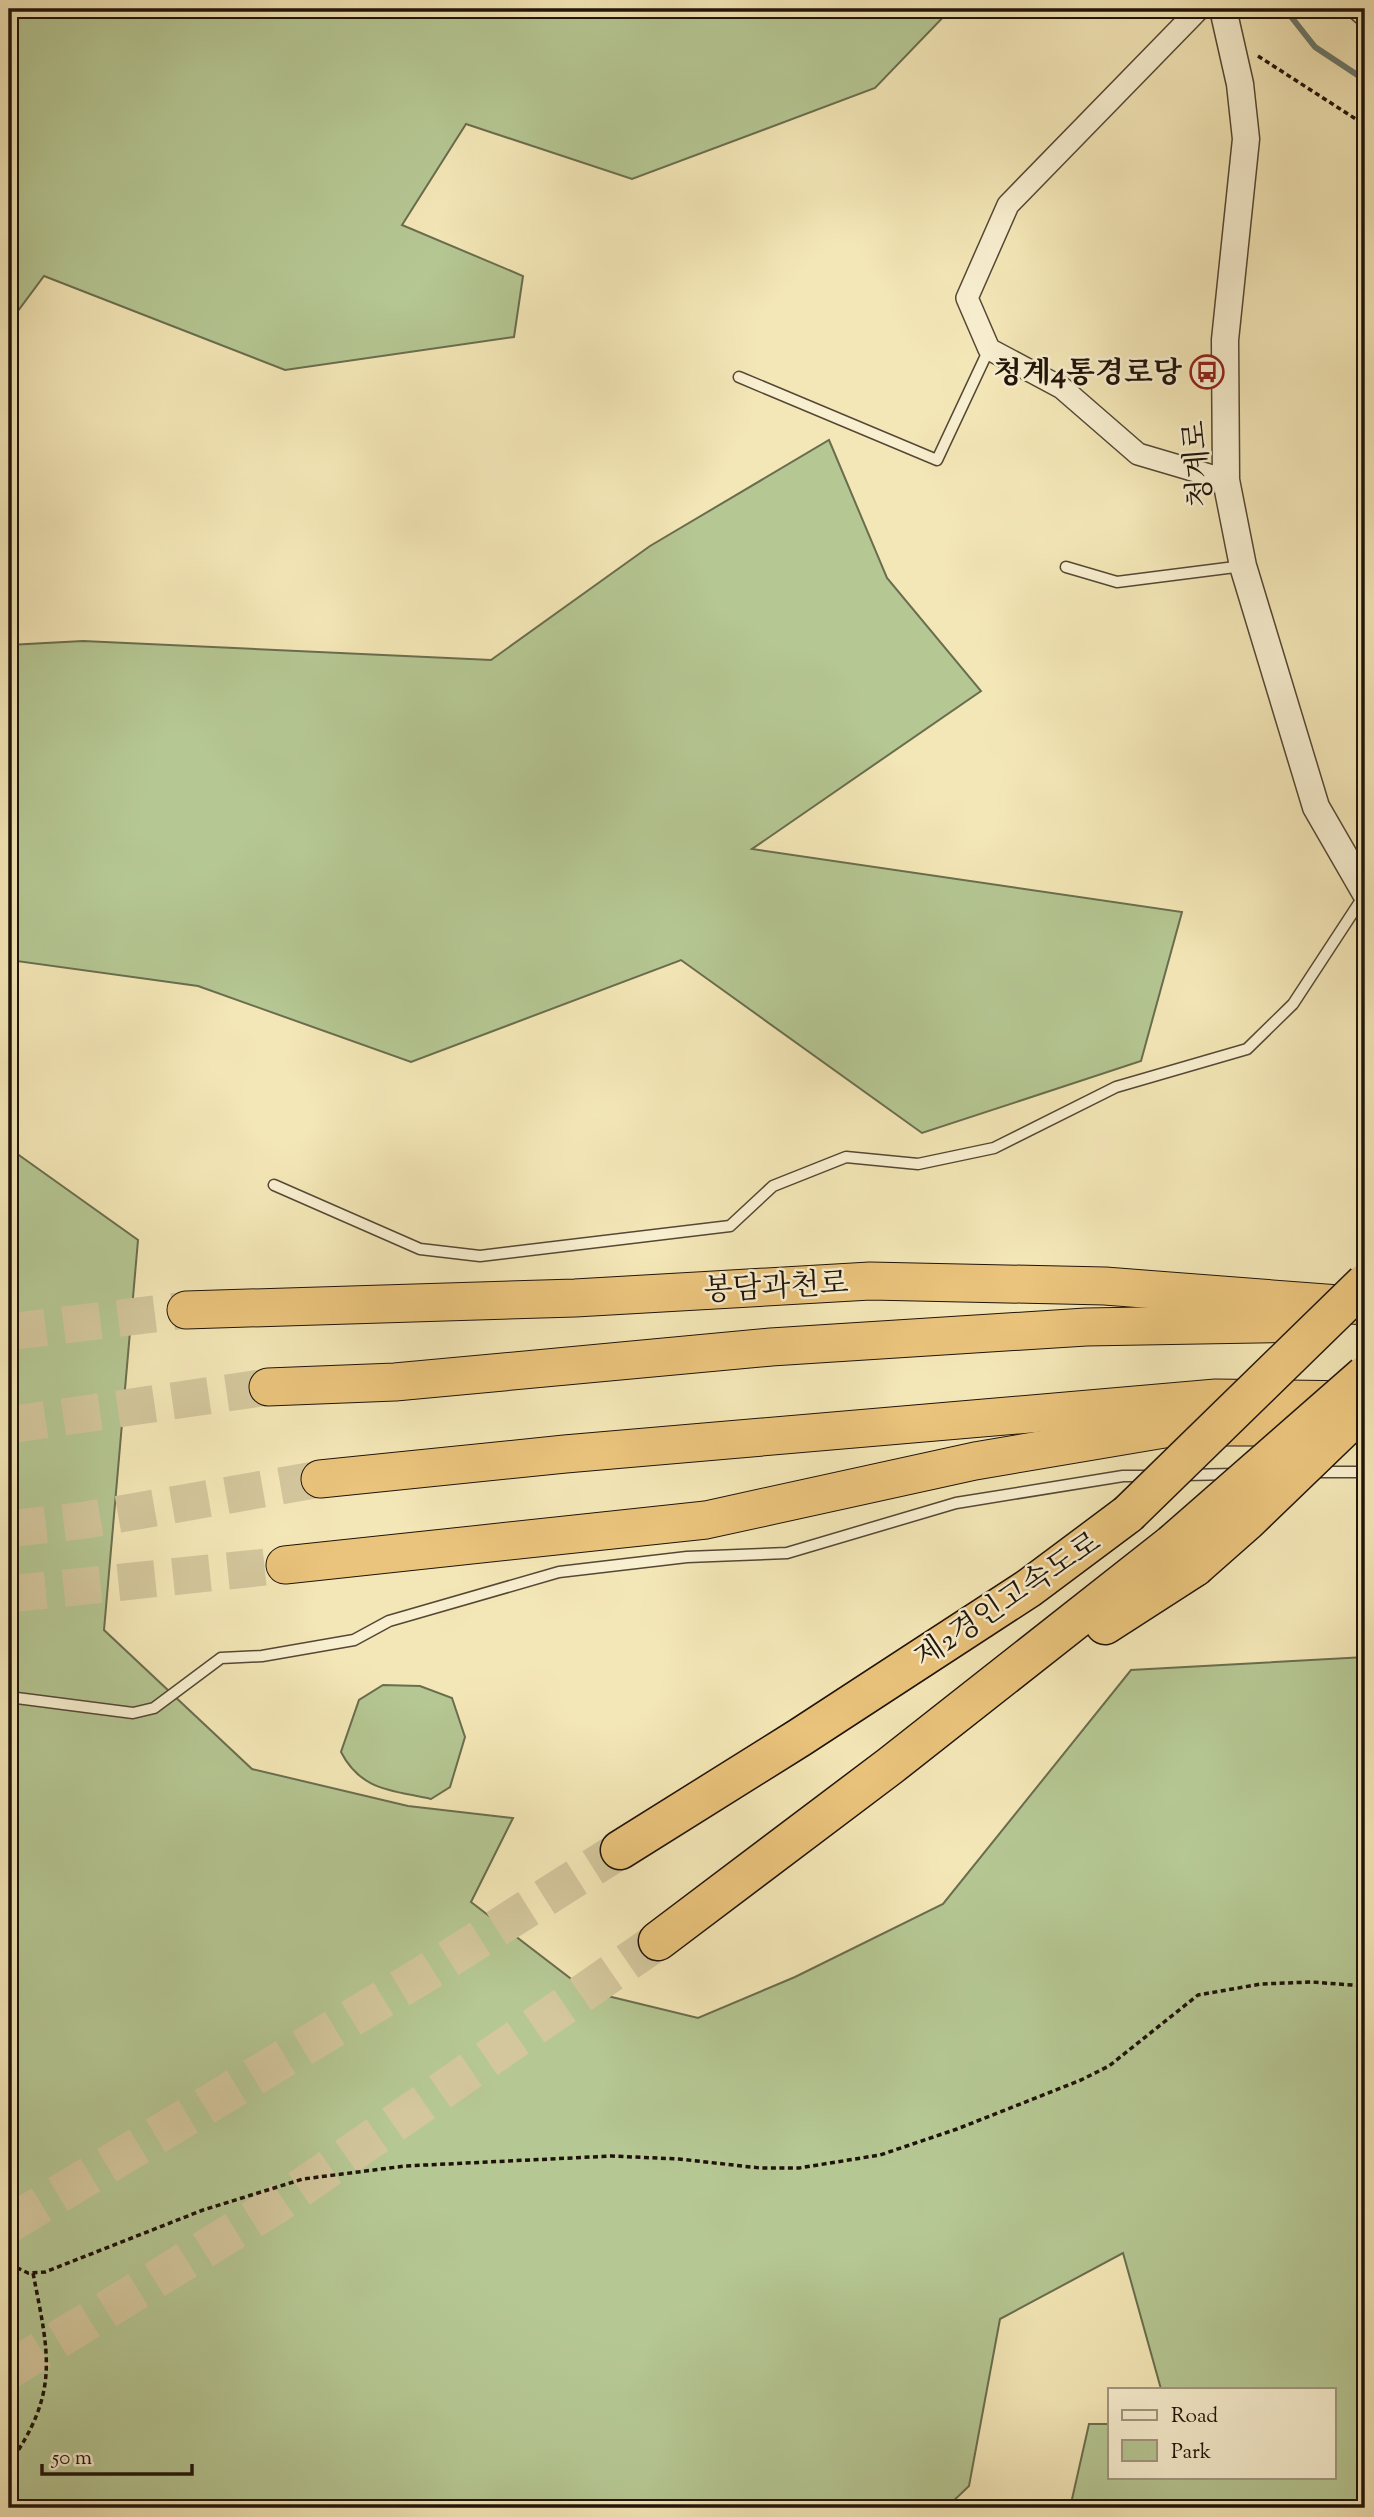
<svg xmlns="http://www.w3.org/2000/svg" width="1374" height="2517" viewBox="0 0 1374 2517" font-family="'Sorts Mill Goudy','Noto Serif KR',serif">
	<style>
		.green { fill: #b5c793; stroke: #6a6d4e; stroke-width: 2 }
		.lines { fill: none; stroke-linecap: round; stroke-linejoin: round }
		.stream { stroke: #6b7a70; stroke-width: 6 }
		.trunk-tunnel { stroke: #d4c79d; stroke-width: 37; stroke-dasharray: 37 18; stroke-linecap: butt }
		.motorway-tunnel { stroke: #d4c79d; stroke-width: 38; stroke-dasharray: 38 19; stroke-linecap: butt }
		.service-casing { stroke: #544834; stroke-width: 13 }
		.minor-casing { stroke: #544834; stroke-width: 24 }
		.tertiary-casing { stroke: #544834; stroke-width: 29 }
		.trunk-casing { stroke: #1f1309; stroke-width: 39 }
		.motorway-casing { stroke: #1f1309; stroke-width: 41 }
		.path { stroke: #1f1309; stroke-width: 3.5; stroke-dasharray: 5 3.5; stroke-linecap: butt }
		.service { stroke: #f8efd0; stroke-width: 10 }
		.minor { stroke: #f8efd0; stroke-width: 21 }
		.tertiary { stroke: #f8efd0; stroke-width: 26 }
		.trunk { stroke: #eac47c; stroke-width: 37 }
		.motorway { stroke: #eac47c; stroke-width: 38 }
		.motorway-bridge-casing { stroke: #1f1309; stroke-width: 41; stroke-linecap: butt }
		.motorway-bridge { stroke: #eac47c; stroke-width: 38 }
		.labels { text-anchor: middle; stroke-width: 5; stroke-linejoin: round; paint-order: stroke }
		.poi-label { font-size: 30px; font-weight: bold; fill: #1f1309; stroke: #f8efd0; text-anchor: end }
		.street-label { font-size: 30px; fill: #1f1309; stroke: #f8efd0 }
	</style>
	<rect width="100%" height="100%" fill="#f4e7b7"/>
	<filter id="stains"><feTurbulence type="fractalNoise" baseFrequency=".00286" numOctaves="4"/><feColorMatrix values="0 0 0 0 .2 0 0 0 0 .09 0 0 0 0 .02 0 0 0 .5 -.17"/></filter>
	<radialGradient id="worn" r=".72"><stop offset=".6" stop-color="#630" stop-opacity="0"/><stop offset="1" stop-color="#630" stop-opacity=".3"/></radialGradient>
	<g class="green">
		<path d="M9,9H951L875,88L632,179L466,124L402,225L523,276L514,337L285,370L44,276L9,323Z"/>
		<path d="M829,440L887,578L981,691L752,849L1182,912L1141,1061L922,1133L681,960L411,1062L198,986L9,960V645L83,641L491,660L650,546Z"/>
		<path d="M9,1148L138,1240L104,1630L252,1769L408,1806L513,1818L471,1902L587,1991L698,2018L795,1977L943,1904L1131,1670L1365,1657V2490L1352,2508H1070L1089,2424H1110V2477H1334V2389H1161L1123,2253L1000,2319L969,2486L946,2508H9Z"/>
		<path d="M383,1685L420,1686L452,1698L465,1737L450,1787L431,1799C392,1790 361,1791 341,1752L359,1700Z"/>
	</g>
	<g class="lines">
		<path class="stream" d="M1285,9L1315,47L1365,80"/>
		<g class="trunk-tunnel">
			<path d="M9,1332L186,1310"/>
			<path d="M9,1425L268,1387"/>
			<path d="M9,1529L86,1520L320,1479"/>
			<path d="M9,1594L285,1565"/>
		</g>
		<g class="motorway-tunnel">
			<path d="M9,2224L423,1975L620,1850"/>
			<path d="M9,2370L276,2205L658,1941"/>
		</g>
		<defs>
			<g id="service">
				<path d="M1349,9L1365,23"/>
				<path d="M739,377L937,460L989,349"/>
				<path d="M1066,567L1117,582L1243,566"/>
				<path d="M274,1185L420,1249L480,1256L730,1226L773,1186L846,1157L918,1164L994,1148L1116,1087L1247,1049L1293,1004L1365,894"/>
				<path d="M1312,1472H1365"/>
				<path d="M1183,1475L1236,1474"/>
				<path d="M9,1697L133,1713L154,1708L221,1658L262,1656L354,1640L389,1621L559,1572L687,1557L787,1553L956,1503L1123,1476H1152"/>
			</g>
			<path id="minor" d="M1199,9L1008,205L967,298L989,349L1062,388L1138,454L1226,480"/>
			<path id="tertiary" d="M1223,9L1240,84L1246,139L1225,340L1226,480L1243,566L1316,807L1365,892"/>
			<g id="trunk">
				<path d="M186,1310L575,1298L870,1281L1105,1286L1365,1306"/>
				<path d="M268,1387L395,1382L771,1347L1086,1327L1308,1323"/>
				<path d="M320,1479L565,1454L1216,1398L1358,1400"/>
				<path d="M285,1565L706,1520L975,1461L1176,1427H1326"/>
			</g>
			<g id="motorway">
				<path d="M1105,1625L1195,1567"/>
				<path d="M620,1850L799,1738L1029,1588L1128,1514"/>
				<path d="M658,1941L890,1766L1172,1544"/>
			</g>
		</defs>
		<use href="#service" class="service-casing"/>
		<use href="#minor" class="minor-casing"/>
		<use href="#tertiary" class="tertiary-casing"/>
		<use href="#trunk" class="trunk-casing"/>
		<use href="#motorway" class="motorway-casing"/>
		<g class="path">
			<path d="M1258,56L1365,125"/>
			<path d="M9,2264L28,2273L45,2272L203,2210L303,2179L405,2166L612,2156L679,2159L760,2168H799L880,2155L957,2129L1081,2080L1109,2066L1198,1995L1261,1984L1312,1982L1365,1986"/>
			<path d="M9,2464C60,2392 49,2355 33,2273"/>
		</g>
		<use href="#service" class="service"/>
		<use href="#minor" class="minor"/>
		<use href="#tertiary" class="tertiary"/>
		<use href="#trunk" class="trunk"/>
		<use href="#motorway" class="motorway"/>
		<defs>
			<g id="motorway-bridge">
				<path d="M1128,1514L1365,1283"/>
				<path d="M1172,1544L1365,1375"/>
				<path d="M1195,1567L1246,1522L1357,1415"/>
			</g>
		</defs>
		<use href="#motorway-bridge" class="motorway-bridge-casing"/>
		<use href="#motorway-bridge" class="motorway-bridge"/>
	</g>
	<defs>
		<symbol id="bus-ring" viewBox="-11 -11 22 22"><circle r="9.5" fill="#f8efd0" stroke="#8f2418" stroke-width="1.5"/><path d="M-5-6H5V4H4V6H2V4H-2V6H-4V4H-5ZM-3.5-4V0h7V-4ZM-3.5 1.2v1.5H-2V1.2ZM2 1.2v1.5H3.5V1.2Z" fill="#8f2418"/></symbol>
	</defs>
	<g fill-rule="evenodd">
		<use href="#bus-ring" x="1188" y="353" width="38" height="38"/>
	</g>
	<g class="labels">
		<g class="poi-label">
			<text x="1182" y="382">청계4통경로당</text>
		</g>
		<g class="street-label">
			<text transform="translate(1197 464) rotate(-95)" y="10">청계로</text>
			<text transform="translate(776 1286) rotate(-3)" y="10">봉담과천로</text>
			<text transform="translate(1007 1599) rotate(-34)" y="10">제2경인고속도로</text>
		</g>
	</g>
	<rect width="1374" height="2517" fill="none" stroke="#f4e7b7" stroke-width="35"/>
	<rect x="10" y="10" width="1353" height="2496" fill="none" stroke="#1f1309" stroke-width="3.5"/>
	<rect x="18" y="18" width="1339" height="2482" fill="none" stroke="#1f1309" stroke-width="2"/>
	<rect x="1108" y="2388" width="228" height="91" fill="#f8efd0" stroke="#a19780" stroke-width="2"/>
	<rect x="1122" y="2410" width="35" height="10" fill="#f8efd0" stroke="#a19780" stroke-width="2"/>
	<text x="1171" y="2422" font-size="21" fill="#1f1309">Road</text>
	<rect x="1122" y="2440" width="35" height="21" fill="#b5c793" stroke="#a19780" stroke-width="2"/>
	<text x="1171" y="2458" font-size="21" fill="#1f1309">Park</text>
	<path d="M42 2464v10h150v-10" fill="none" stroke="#1f1309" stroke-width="3.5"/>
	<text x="52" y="2464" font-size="21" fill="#1f1309" stroke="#f8efd0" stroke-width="5" paint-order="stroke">50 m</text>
	<rect width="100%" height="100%" filter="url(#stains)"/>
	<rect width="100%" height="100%" fill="url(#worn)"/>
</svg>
